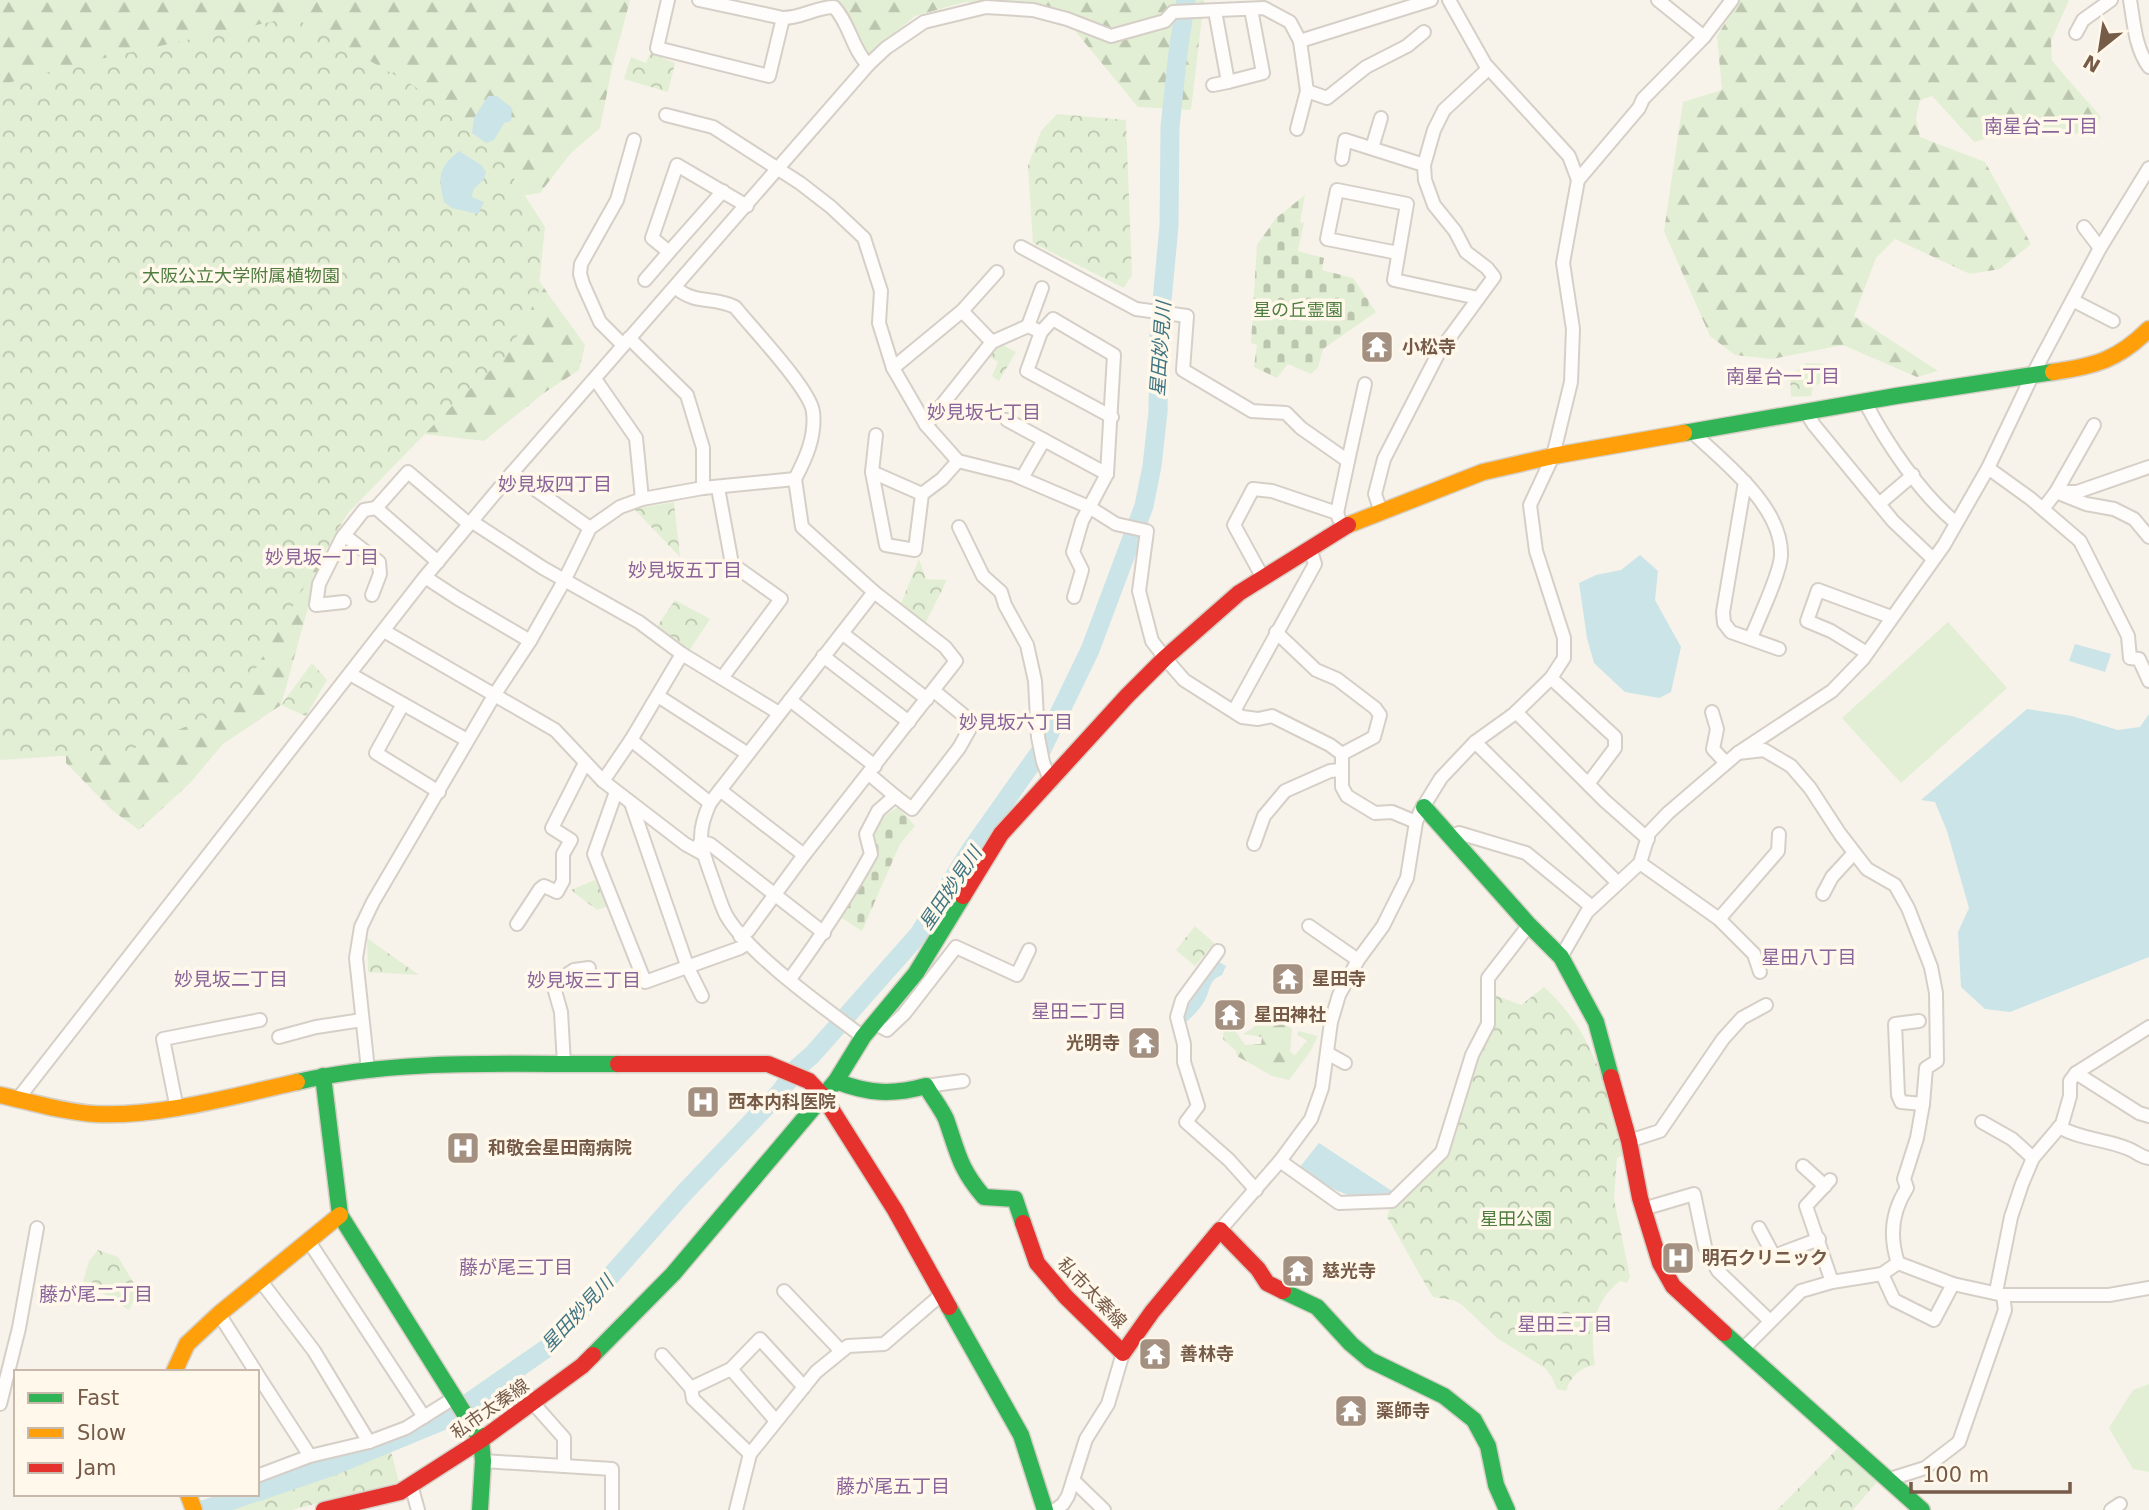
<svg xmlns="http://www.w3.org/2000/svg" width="2149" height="1510" viewBox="0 0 2149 1510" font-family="'DejaVu Sans','Noto Sans JP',sans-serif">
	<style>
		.forest { fill: url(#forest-firs) }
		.cemetery { fill: url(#cemetery-stones) }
		.park { fill: url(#park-crowns) }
		.pitch { fill: #e2efd4 }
		.water { fill: #cbe4e8 }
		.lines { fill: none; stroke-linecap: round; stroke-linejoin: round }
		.river { stroke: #cbe4e8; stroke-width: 19 }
		.street-casing { stroke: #d6cfc7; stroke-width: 16 }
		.fast-casing { stroke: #d6cfc6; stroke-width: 19 }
		.slow-casing { stroke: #d6cfc6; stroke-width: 19 }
		.jam-casing { stroke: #d6cfc6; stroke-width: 19 }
		.street { stroke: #fefdfc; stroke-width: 12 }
		.fast { stroke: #30b455; stroke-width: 16 }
		.slow { stroke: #ff9f0a; stroke-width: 16 }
		.jam { stroke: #e5322d; stroke-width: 16 }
		.labels { text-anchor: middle; stroke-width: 7; stroke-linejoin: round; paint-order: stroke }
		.park-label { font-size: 18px; fill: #4f7d40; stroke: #fff8eb }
		.poi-label { font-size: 18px; font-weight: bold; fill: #775b49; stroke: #fff8eb; text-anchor: start }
		.street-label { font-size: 18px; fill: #775b49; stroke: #fff8eb }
		.neighbourhood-label { font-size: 19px; fill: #8b649a; stroke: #fff8eb }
		.water-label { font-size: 19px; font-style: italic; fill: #3f7583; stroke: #fff8eb }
	</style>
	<defs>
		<pattern id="forest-firs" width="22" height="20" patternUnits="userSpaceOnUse" patternTransform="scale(1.75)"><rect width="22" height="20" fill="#e2efd4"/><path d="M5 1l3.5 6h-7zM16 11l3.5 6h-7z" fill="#bcc5ae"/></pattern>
		<pattern id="cemetery-stones" width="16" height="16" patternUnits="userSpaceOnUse" patternTransform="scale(1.75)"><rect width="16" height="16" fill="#e2efd4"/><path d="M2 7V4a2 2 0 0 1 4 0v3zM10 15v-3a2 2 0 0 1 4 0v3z" fill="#bcc5ae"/></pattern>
		<pattern id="park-crowns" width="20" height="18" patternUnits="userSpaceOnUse" patternTransform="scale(1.75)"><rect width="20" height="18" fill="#e2efd4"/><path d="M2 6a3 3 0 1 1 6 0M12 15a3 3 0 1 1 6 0" fill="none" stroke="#bcc5ae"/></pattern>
	</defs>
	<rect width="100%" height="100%" fill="#f7f3ea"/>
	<g class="forest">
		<path d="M0,0H630L612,68L600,128L571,153L540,193L505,198L513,245L585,345L579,370L544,393L484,441L424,434L340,508L322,557L281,705L223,744L190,783L139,830L113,811L66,763V702L0,91Z"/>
		<path d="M838,0H1204L1191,110L1138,107L1057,9L965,2L915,16L867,57L841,10Z"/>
		<path d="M1740,0H2069L2051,41L2052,61L2101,117L2094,133L1995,136L1974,142L1932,96L1920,100L1916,118L1920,137L1985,162L2031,244L2000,269L1970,274L1895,239L1876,258L1854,316L1938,371L1917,377L1843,345L1772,359L1735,355L1710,336L1664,231L1683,102L1722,90L1717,36Z"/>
		<path d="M1266,1011L1292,1029L1290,1052L1295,1055L1307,1041L1297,1034L1299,1031L1318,1036L1310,1052L1289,1080L1272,1076L1237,1056L1236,1051L1223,1039L1224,1026L1230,1023L1245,1045L1261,1044L1262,1037L1243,1034L1253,1028Z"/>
	</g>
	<g class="cemetery">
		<path d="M1305,195L1300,222L1304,223L1298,251L1324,258L1322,270L1353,278L1376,312L1323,349L1318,367L1311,374L1288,364L1277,378L1254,367L1257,345L1251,343L1257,245L1276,218Z"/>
		<path d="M898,807L915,826L900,844L862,931L842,918L878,851L872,840L883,817Z"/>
	</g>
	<g class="park">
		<path d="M293,17L414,86L489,140L545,227L538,296L507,355L455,403L348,513L233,707L125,752L0,760V85L95,60Z"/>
		<path d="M650,53L675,63L668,92L624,79L631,57L646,63Z"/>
		<path d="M1057,114L1126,120L1132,275L1124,288L1033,243L1028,166L1041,131Z"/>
		<path d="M1001,344L1016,352L999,381L992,376L998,362L986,355L991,347Z"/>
		<path d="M1806,363L1827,364V379L1813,387L1811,396L1791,397L1790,376Z"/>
		<path d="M674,502L680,557L634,509Z"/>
		<path d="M919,559L926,579L947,580L925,624L900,606Z"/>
		<path d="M675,600L710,619L689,651L656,628Z"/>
		<path d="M312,663L327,680L306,716L281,705Z"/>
		<path d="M595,880L608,906L597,910L571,890Z"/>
		<path d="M1195,926L1214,943L1195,966L1176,950Z"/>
		<path d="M367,938L419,975L368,972Z"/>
		<path d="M1544,987C1596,1034 1606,1091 1625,1154L1617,1158L1614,1199L1630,1277L1627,1283L1620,1281C1592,1303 1590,1332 1595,1365C1579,1368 1571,1376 1566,1391L1557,1389L1551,1376L1546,1369L1497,1338L1461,1304L1453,1300L1433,1297C1417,1271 1403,1244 1387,1217L1392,1201L1442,1152L1488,1024V992L1521,1005Z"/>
		<path d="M98,1250L118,1257L138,1290L129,1310L83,1281L89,1261Z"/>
		<path d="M1838,1448L1877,1482L1853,1510H1777Z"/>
		<path d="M391,1451L399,1482L292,1510H211Z"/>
	</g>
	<g class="pitch">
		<path d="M1948,622L2007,688L1901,783L1842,718Z"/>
		<path d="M2149,1384V1472L2133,1469L2109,1428L2133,1390Z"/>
	</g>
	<g class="water">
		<path d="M488,96H497L512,108L511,121L504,123L494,140L486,143L472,133L474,118Z"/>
		<path d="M459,151L481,165L486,172L484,179L473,190L472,197L484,202L478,214L452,208L444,202C438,175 438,169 459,151Z"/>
		<path d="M1640,555L1658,571L1655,600L1681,647L1671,692L1659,698L1625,692L1594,663L1587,638L1579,583L1596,575L1621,570Z"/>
		<path d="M2075,644L2111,654L2105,672L2069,661Z"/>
		<path d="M2027,709L2072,716L2118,730L2140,727L2149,714V957L2010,1012L1985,1009L1961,987L1958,932L1969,908L1947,831L1935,802L1921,800Z"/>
		<path d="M1219,962L1226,966L1222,975C1209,980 1211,987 1206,998C1202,1007 1193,1016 1186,1022L1181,1019L1182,1014Z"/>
		<path d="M1319,1143L1392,1191C1362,1212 1324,1184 1299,1168Z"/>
	</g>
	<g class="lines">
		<g class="river">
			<path d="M257,1492L333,1466L442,1421L547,1348L684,1193L781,1091L797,1068L812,1055L919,934L970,851L1042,749L1090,650L1144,506L1152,466L1158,412L1159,333L1169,226L1170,127L1178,52L1186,0"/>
			<path d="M203,1510L250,1494"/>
		</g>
		<defs>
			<g id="street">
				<path d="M668,0L657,48L769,76L783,18"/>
				<path d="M1449,0L1485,64L1569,156L1578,180"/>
				<path d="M1658,0L1704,37"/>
				<path d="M2130,0C2134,23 2135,48 2149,67"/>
				<path d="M1215,11L1228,82L1263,73L1251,9"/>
				<path d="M2076,33L2083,20L2111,0"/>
				<path d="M1300,41L1307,91L1327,98L1366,67L1407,46L1424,32"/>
				<path d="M868,65L886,48L924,22L986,7L1033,10L1067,19L1111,36L1165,21L1173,12L1264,8L1290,22L1300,41L1431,0"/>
				<path d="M1213,85L1228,82"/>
				<path d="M666,115L713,127L800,183L831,207L864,238L881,291L879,323L893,368L926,425L958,461L1014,475L1089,507L1116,524L1147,531L1139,591L1152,641L1165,658L1184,680L1242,717L1258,719L1272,716L1330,745L1342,754"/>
				<path d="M1297,129L1307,91"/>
				<path d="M1372,148L1381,118"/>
				<path d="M1342,159L1345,140L1424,165"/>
				<path d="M723,191L669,252L652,238L677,165L747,206"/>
				<path d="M2084,227L2100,248"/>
				<path d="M1021,247L1136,309L1187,316L1183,370L1252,411L1286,413L1301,428L1348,461L1337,513"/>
				<path d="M1398,253L1327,239L1337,190L1407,204L1394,280L1478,298"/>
				<path d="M645,280L669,252"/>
				<path d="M2074,301L2113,321"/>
				<path d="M962,311L997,272"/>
				<path d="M1028,326L1042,288"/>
				<path d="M1041,332L1053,319L1114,355L1107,474L1082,521L1073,552L1082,570L1074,597"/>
				<path d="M629,338L687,395L703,448V488"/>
				<path d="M992,342L1028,326L1041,332L1027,371L1112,417"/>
				<path d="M623,345L600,322L583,284L580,274L581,264L617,200L634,140"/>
				<path d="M893,368L962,311L992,342L926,425"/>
				<path d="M595,379L636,438L642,499"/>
				<path d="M1865,402C1887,444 1920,493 1956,523"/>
				<path d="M1806,412L1814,425L1893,521L1933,559"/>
				<path d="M1007,420L1044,440"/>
				<path d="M1692,432C1725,463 1783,507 1781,556C1780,574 1758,620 1751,638"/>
				<path d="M876,435L872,472L886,545L915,550L922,494L942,479L958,461"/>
				<path d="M1348,461L1365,384"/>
				<path d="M1988,468L2031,499L2080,541L2128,636L2130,658L2139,659L2149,681"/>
				<path d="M872,472L922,494"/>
				<path d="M512,473L590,528"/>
				<path d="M1022,478L1044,440L1107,474"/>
				<path d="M795,479L802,527L874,592L710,803C696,834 700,844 711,875C716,888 720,903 726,915C748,954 825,1008 863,1037"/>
				<path d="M1745,482L1723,612L1724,623L1731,632L1779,649"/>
				<path d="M718,488L732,564L781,599L722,678"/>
				<path d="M2056,492L2094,425"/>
				<path d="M2062,492H2077L2149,467"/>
				<path d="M1879,504L1913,475"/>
				<path d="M2043,509L2056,492L2086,504L2114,509L2134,519L2149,537"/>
				<path d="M1381,512L1375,494L1384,459L1439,352L1494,277L1487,268L1466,252L1455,231L1434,205L1425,180L1424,165L1434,130L1444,110L1488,69"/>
				<path d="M471,521L543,568L639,622L682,654L779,713"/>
				<path d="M959,527L983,576L1001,592L1005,605L1027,645L1035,681L1038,737L1043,762L1051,782"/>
				<path d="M344,535L379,562L380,574L372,595"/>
				<path d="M438,562L376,508L408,472L469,524"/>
				<path d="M425,577L457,598L530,641"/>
				<path d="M1263,578L1234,525L1253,489L1272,491L1337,513L1339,519"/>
				<path d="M344,602L316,605L319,584L342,538L364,510L376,508"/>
				<path d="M384,631L555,730L603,781L685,844L703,854"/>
				<path d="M1276,632L1316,670L1337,679L1375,708L1380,715L1374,737L1342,754V787L1347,796L1375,813L1392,812L1416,822"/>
				<path d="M842,633L927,699"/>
				<path d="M1867,653L1831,631L1807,621L1818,590L1891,617"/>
				<path d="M823,656L909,722"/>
				<path d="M350,674L467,740"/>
				<path d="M1551,678L1615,737V748L1588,784"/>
				<path d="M658,696L748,754"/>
				<path d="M790,700L875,766"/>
				<path d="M403,704L376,753L439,792"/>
				<path d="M1234,711L1315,564L1310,548"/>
				<path d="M1516,712L1605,801L1648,839"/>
				<path d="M1712,712L1717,729L1713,749L1726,763"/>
				<path d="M631,740L710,803"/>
				<path d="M1475,742L1617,882"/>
				<path d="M1738,753L1764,750L1791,766L1810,788L1840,834L1867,869L1895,885L1908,908L1931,967L1936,993L1937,1061L1926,1068L1923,1104L1917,1138L1904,1179L1907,1188C1892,1211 1889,1236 1898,1263"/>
				<path d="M603,781L631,740L682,654"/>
				<path d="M720,790L804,855"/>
				<path d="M616,792L594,854L645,982L740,948L748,943"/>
				<path d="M895,796L912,809L959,748L973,723L934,691"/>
				<path d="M631,803L688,968L702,996"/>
				<path d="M1450,837L1459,833L1526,853L1592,907"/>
				<path d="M700,842L710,844L824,933"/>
				<path d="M1254,844L1264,816L1285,791L1330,771L1341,770"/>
				<path d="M1640,863L1719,919L1754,954L1760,972"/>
				<path d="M1823,894L1832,877L1854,853"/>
				<path d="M1719,919L1778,851L1779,834"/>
				<path d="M517,924L540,889L544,886L557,892L563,881V854L571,840L552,828L585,763"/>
				<path d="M1309,926L1358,960"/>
				<path d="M740,936L748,931L804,855L956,661L945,647L874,592"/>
				<path d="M1218,951L1182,1000L1177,1017L1184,1044V1062L1198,1106L1186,1122L1229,1160L1256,1190"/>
				<path d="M1561,957L1587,912L1640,863L1649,833L1668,813L1738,753L1832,691L1863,659L1944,545L1988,468L2033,374L2100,248L2149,168"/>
				<path d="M790,979C819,939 847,898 871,854L866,834L878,811L895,796L869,774"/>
				<path d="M1919,1021L1895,1024L1898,1095L1901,1102L1923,1104"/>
				<path d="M874,1023L887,1030L904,1014L956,947L1017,975L1029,950"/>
				<path d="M279,1037L316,1027L362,1020"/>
				<path d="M1327,1053L1345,1063"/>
				<path d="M564,1064L561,1012L553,984L574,970L589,968"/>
				<path d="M368,1070L356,958L361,927L373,902L495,694L530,641L564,581L590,528L620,507L642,499L703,488L795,479C806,458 816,436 813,412C811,390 751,327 735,307C713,296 696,305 676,288"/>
				<path d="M2076,1073L2139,1113L2149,1116"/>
				<path d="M926,1086L963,1081"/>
				<path d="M17,1100L425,577L512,473L868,65C852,49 850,24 834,7C816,7 802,18 783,18L699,0"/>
				<path d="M177,1109L163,1039L260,1020"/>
				<path d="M1982,1122L2012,1139L2033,1158"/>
				<path d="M2059,1127C2082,1140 2106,1139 2129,1149C2137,1152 2140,1157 2149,1158"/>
				<path d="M1629,1141L1660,1131L1723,1039L1742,1018L1766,1005"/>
				<path d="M1280,1161L1339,1203L1392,1201L1442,1152L1472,1055L1488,1024V978L1529,925"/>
				<path d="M1803,1166L1825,1186"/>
				<path d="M1830,1180L1806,1206L1832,1282"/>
				<path d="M1643,1209L1694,1194L1705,1247L1718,1271L1770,1321"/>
				<path d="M1759,1228L1774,1256L1819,1239"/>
				<path d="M1220,1230L1280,1161L1311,1119L1322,1088L1331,1022L1339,995L1358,960L1383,926L1407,878L1416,822L1420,812L1441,778L1475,742L1514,714L1551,678L1564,658V638L1536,551L1530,505L1553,456L1571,382L1573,329L1563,263L1578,180L1639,108L1643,99L1704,37L1732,0"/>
				<path d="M308,1240L424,1417"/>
				<path d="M1882,1274L1894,1300L1934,1320L1953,1284"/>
				<path d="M260,1280L314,1351L369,1442"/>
				<path d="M784,1291L841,1351"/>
				<path d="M1996,1292L2011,1217L2022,1184L2033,1158L2062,1124L2070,1096V1081L2076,1073L2149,1027"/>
				<path d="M219,1314L256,1372"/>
				<path d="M1742,1350L1801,1291L1832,1282L1882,1274L1898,1263L1953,1284L2003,1295H2109L2149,1288"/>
				<path d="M662,1355L691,1388L693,1399L750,1454"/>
				<path d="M731,1369L776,1421"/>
				<path d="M257,1374L310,1456"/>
				<path d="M691,1388L731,1369L760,1339L804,1387"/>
				<path d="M533,1403L564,1438V1466"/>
				<path d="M0,1404L19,1328L37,1228"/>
				<path d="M483,1461L612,1469V1510"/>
				<path d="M257,1476L310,1456L369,1442L406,1428L454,1398"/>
				<path d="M1890,1479L1925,1468L1959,1442L2005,1310L2003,1295"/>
				<path d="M1073,1480L1104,1510"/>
				<path d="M411,1485L418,1510"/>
				<path d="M736,1510L750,1454L816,1372L848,1346L884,1344L942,1294"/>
				<path d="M1055,1510L1063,1504L1068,1496L1086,1439L1108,1404L1123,1353"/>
				<path d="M2111,1510L2120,1504"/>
			</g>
			<g id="fast">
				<path d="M1684,433L1896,396L2053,372"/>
				<path d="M1424,807L1529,925L1561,957L1596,1022L1611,1077"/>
				<path d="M323,1076L340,1215L481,1440L483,1461L480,1510"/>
				<path d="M836,1081C868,1094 893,1095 926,1086C932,1097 941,1108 946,1119C958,1153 959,1168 984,1197L1015,1199L1023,1223"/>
				<path d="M297,1082C401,1058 511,1065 618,1064"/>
				<path d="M1283,1291L1317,1307L1351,1344L1370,1360L1444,1396L1474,1420L1488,1446L1496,1485L1507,1510"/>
				<path d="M949,1307L1021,1435L1045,1510"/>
				<path d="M1724,1333L1922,1510"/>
				<path d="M593,1355L673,1274L836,1081L863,1037L916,973L963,896"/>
			</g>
			<g id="slow">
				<path d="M2053,372C2095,366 2118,360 2149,329"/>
				<path d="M1348,525L1483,472L1553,456L1684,433"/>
				<path d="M0,1095C31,1102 63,1112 95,1114C161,1117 233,1096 297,1082"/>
				<path d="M174,1372L187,1344L219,1314L340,1215"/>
				<path d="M188,1494L194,1510"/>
			</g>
			<g id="jam">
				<path d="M963,896L1001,834L1127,696L1165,658L1239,593L1348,525"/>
				<path d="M618,1064H768L809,1081L823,1096L895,1210L949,1307"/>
				<path d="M1611,1077L1629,1141L1640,1198L1660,1263L1673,1286L1724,1333"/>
				<path d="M1023,1223L1037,1263L1066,1297L1123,1353L1152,1312L1220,1230L1258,1269L1267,1283L1283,1291"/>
				<path d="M324,1510L400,1492L481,1440L582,1366L593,1355"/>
			</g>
		</defs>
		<use href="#street" class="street-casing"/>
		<use href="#fast" class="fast-casing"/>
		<use href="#slow" class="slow-casing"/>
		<use href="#jam" class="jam-casing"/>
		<use href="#street" class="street"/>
		<use href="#fast" class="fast"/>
		<use href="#slow" class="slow"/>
		<use href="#jam" class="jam"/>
	</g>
	<defs>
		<symbol id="temple-square" viewBox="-11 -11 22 22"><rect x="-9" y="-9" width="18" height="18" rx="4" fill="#a49081" stroke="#fff8eb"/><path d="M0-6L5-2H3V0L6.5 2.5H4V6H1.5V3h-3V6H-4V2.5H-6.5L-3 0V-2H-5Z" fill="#fff"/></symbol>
		<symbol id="hospital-square" viewBox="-11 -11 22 22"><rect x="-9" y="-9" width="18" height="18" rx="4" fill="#a49081" stroke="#fff8eb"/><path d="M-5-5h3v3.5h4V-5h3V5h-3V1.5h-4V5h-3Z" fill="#fff"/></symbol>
	</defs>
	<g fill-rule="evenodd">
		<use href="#temple-square" x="1358" y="328" width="38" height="38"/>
		<use href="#temple-square" x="1269" y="960" width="38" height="38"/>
		<use href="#temple-square" x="1211" y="996" width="38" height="38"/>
		<use href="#temple-square" x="1125" y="1024" width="38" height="38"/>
		<use href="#hospital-square" x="684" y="1083" width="38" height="38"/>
		<use href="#hospital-square" x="444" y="1129" width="38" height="38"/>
		<use href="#hospital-square" x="1659" y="1239" width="38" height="38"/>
		<use href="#temple-square" x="1279" y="1252" width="38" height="38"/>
		<use href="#temple-square" x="1136" y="1335" width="38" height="38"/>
		<use href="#temple-square" x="1332" y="1392" width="38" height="38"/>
	</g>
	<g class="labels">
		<g class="park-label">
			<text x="241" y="282">大阪公立大学附属植物園</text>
			<text x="1298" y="316">星の丘霊園</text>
			<text x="1516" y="1225">星田公園</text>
		</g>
		<g class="poi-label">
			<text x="1402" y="353">小松寺</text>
			<text x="1312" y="985">星田寺</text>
			<text x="1254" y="1021">星田神社</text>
			<text x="1120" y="1049" text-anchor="end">光明寺</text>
			<text x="728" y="1108">西本内科医院</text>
			<text x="488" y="1154">和敬会星田南病院</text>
			<text x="1702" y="1264">明石クリニック</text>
			<text x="1322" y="1277">慈光寺</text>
			<text x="1180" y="1360">善林寺</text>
			<text x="1376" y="1417">薬師寺</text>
		</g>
		<g class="street-label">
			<text transform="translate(1092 1293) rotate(46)" y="6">私市太秦線</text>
			<text transform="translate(490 1409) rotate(-35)" y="6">私市太秦線</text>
		</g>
		<g class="neighbourhood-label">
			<text x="2041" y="133">南星台二丁目</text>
			<text x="1783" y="383">南星台一丁目</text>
			<text x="984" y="419">妙見坂七丁目</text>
			<text x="555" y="491">妙見坂四丁目</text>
			<text x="322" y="564">妙見坂一丁目</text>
			<text x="685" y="577">妙見坂五丁目</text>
			<text x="1016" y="729">妙見坂六丁目</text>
			<text x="1809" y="964">星田八丁目</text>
			<text x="231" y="986">妙見坂二丁目</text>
			<text x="584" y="987">妙見坂三丁目</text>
			<text x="1079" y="1018">星田二丁目</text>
			<text x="516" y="1274">藤が尾三丁目</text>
			<text x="96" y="1301">藤が尾二丁目</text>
			<text x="1565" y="1331">星田三丁目</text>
			<text x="893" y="1493">藤が尾五丁目</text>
		</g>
		<g class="water-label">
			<text transform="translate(1160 349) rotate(-86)" y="7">星田妙見川</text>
			<text transform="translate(950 888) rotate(-56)" y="7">星田妙見川</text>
			<text transform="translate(577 1313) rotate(-47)" y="7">星田妙見川</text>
		</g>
	</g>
	<rect x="14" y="1370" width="245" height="126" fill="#fff8eb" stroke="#c9b9aa" stroke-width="2"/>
	<rect x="28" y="1393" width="35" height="10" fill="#30b455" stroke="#c9b9aa" stroke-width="2"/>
	<text x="77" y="1405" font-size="21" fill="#775b49">Fast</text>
	<rect x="28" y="1428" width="35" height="10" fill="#ff9f0a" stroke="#c9b9aa" stroke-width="2"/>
	<text x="77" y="1440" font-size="21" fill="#775b49">Slow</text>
	<rect x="28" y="1463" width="35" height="10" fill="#e5322d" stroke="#c9b9aa" stroke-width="2"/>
	<text x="77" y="1475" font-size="21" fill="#775b49">Jam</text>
	<g transform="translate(2100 49) rotate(210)" stroke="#fff8eb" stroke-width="5" paint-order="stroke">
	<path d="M0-5L12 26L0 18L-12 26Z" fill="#775b49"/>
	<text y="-10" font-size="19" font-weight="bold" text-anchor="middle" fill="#775b49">N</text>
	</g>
	<path d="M1911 1482v10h159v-10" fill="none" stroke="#775b49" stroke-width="3.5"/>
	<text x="1922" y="1482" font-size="21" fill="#775b49" stroke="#fff8eb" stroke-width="5" paint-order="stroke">100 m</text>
</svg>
